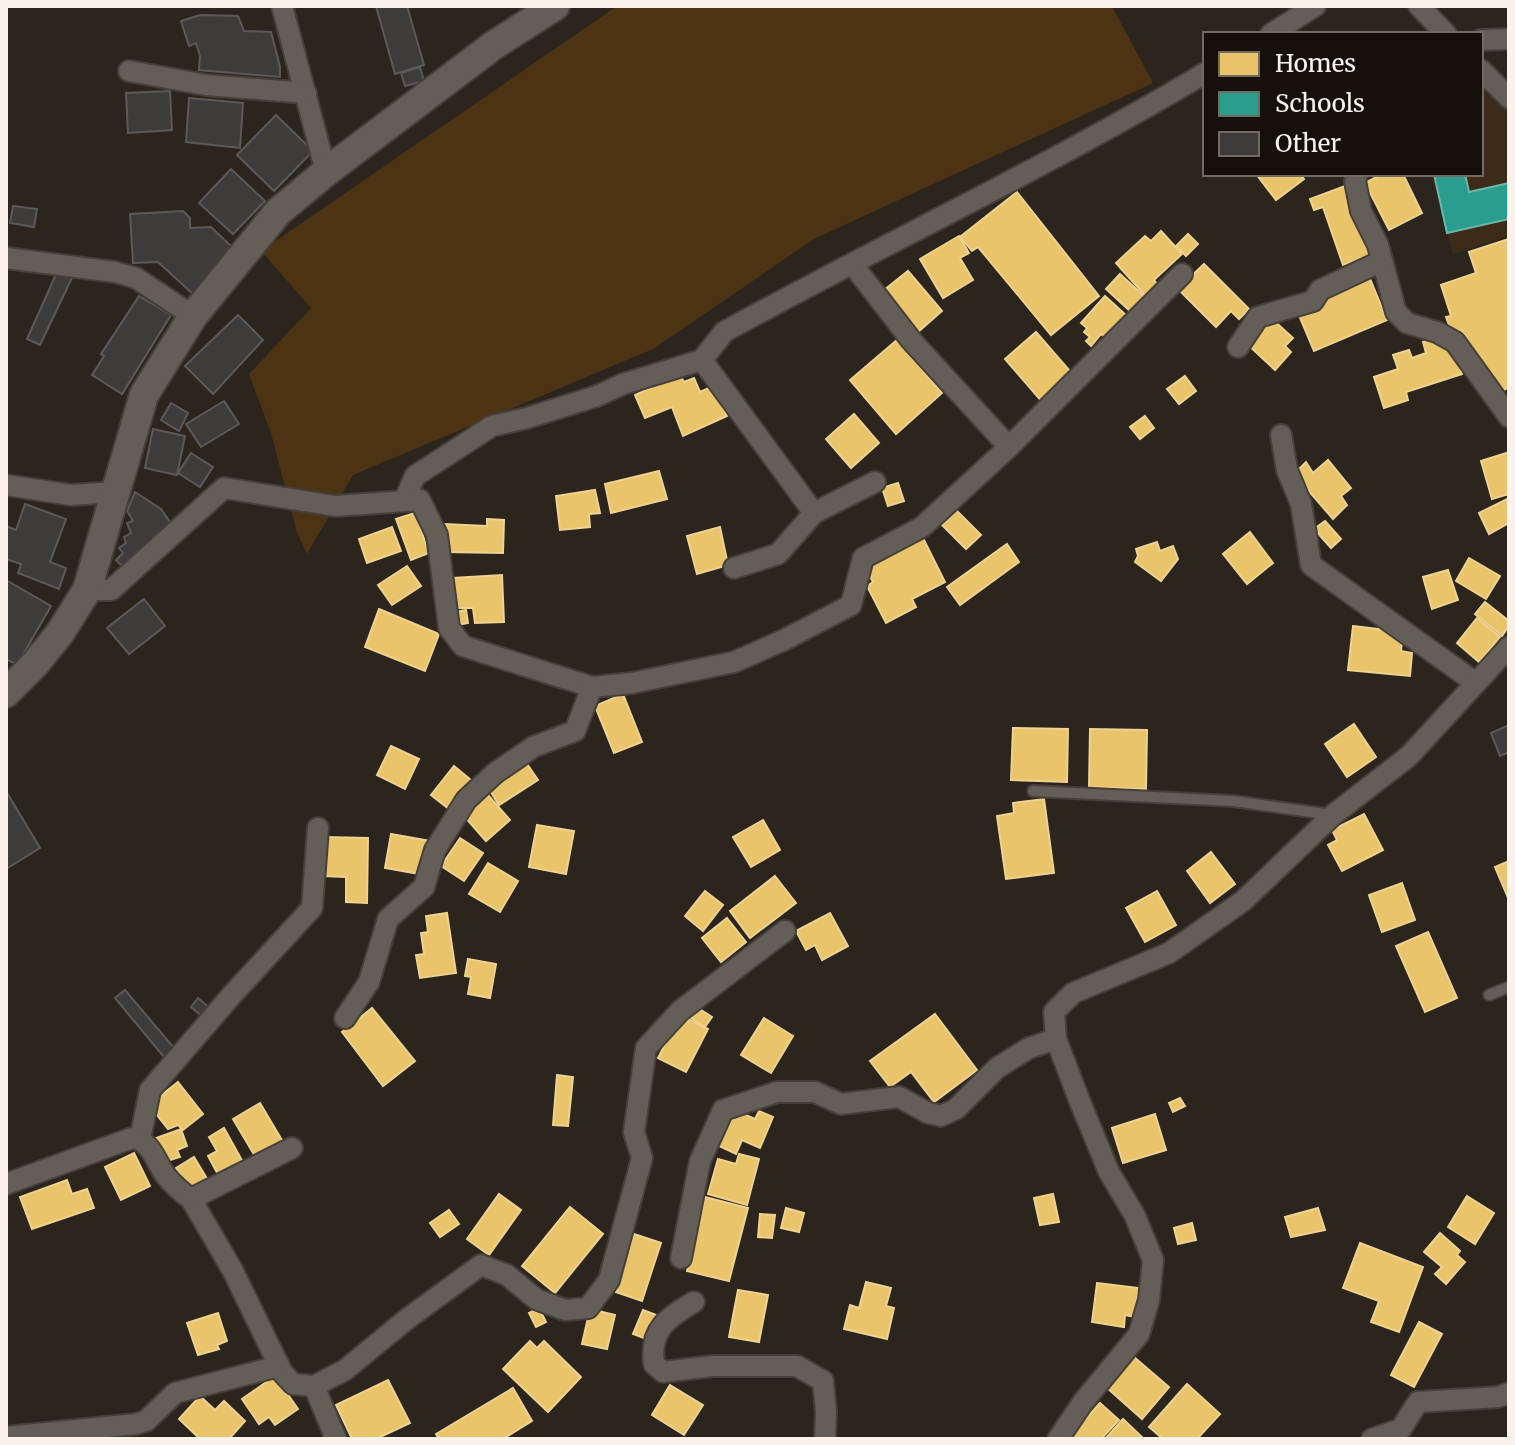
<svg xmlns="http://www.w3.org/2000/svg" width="1515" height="1445" viewBox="0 0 1515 1445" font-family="Merriweather,serif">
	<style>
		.built { fill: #3c2b19 }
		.green { fill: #4c3313 }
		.homes { fill: #e9c46a; stroke: #eed290; stroke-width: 2 }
		.schools { fill: #2a9d8f; stroke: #69b7aa; stroke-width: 2 }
		.building { fill: #3e3b3b; stroke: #5c595a; stroke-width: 2 }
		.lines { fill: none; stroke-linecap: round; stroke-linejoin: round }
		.lane-casing { stroke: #463f3a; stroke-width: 14 }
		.street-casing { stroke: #463f3a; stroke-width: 24 }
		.secondary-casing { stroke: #463f3a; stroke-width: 32 }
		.lane { stroke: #635e58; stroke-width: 10 }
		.street { stroke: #635e58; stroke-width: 20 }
		.secondary { stroke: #635e58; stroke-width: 28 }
	</style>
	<rect width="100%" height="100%" fill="#2c251d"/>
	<path class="built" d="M1481,83L1509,109V236L1453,254L1431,174H1481Z"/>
	<path class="green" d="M617,6H1112L1153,83L814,239L653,349L353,475L307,554L297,533L271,433L249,374L311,308L261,251Z"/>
	<g class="homes">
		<path d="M1256,174H1300L1304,179L1276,200Z"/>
		<path d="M1382,174H1403L1422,213L1389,230L1365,183Z"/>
		<path d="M1345,186L1370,255L1343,265L1323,207L1314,210L1310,199Z"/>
		<path d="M1017,192L1099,296L1051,335L978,247L972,251L960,237Z"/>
		<path d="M1161,231L1182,254L1154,280L1160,288L1149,300L1116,263L1145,236L1151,241Z"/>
		<path d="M1188,234L1198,244L1186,256L1176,246Z"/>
		<path d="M959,236L969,253L960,258L973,280L943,298L920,259Z"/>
		<path d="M1509,239V387L1501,392L1461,330L1452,333L1446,317L1451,316L1441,285L1476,273L1469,252Z"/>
		<path d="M1204,264L1249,309L1239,319L1231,311L1216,327L1178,289Z"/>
		<path d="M908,271L942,311L918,332L883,291Z"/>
		<path d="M1120,274L1145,297L1131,312L1106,289Z"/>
		<path d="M1368,274L1387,320L1314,351L1298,313L1325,302L1321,293Z"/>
		<path d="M1105,296L1127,316L1106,338L1101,334L1091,346L1086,341L1090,337L1084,332L1087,328L1081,323Z"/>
		<path d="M1270,317L1293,338L1285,346L1291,352L1275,370L1246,343Z"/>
		<path d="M1036,332L1075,377L1044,404L1005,359Z"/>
		<path d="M1435,338L1438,346L1452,342L1462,374L1406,392L1408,400L1384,408L1374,377L1398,369L1393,355L1409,350L1412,358L1426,353L1423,342Z"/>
		<path d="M897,340L942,393L896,434L850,380Z"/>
		<path d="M680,375L684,382L694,378L700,392L713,386L727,416L683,436L672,407L645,418L635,395Z"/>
		<path d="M1185,376L1196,391L1179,404L1167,389Z"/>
		<path d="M854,414L879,443L851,468L826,439Z"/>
		<path d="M1145,416L1154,428L1140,439L1130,427Z"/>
		<path d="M1509,452V494L1492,499L1481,461Z"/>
		<path d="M1328,460L1351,488L1341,496L1347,505L1333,519L1294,474L1306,462L1313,473Z"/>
		<path d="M659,471L667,499L611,513L605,484Z"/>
		<path d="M898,483L904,501L888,506L882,488Z"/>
		<path d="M595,490L600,513L589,514L590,527L560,530L556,496Z"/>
		<path d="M1509,498V523L1489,534L1479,513Z"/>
		<path d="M956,510L981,535L966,549L942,525Z"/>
		<path d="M415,513L429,553L411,560L396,519Z"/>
		<path d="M487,519L504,520L503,553L444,552L445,524L487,526Z"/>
		<path d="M1325,521L1341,539L1331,548L1314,529Z"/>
		<path d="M392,527L401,551L367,563L359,539Z"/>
		<path d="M720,527L728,565L697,574L687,536Z"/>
		<path d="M1250,532L1273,563L1247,584L1223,554Z"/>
		<path d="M923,538L945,582L912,599L916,607L886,623L867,586L873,582L865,568Z"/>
		<path d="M1157,542L1160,551L1173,546L1178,559L1161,581L1135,562L1138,556L1136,549Z"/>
		<path d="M1007,544L1019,562L960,605L947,587Z"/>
		<path d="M1469,558L1500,576L1486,599L1456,581Z"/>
		<path d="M407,566L421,586L392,605L378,585Z"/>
		<path d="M1448,570L1458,600L1432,609L1423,577Z"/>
		<path d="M502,575L504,622L475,623L473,608H455L453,578Z"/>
		<path d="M1485,602L1509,621V626L1502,636L1475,614Z"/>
		<path d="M379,609L439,634L425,671L365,647Z"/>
		<path d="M466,610L468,623L457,625L455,612Z"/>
		<path d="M1477,618L1500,637L1479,662L1457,643Z"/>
		<path d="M1353,626L1403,632L1401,651L1412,653L1410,676L1348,670Z"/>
		<path d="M623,694L642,742L614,753L595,706Z"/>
		<path d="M1354,724L1376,757L1347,777L1325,744Z"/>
		<path d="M1013,728L1068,729L1067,782L1011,780Z"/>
		<path d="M1090,729L1147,730L1146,789L1089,787Z"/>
		<path d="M391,746L419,759L405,789L377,775Z"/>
		<path d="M525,761L538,780L499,805L487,786Z"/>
		<path d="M454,766L472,781L449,809L431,795Z"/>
		<path d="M488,795L510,820L486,841L464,816Z"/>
		<path d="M1044,799L1054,873L1006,879L997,816L1014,813L1013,803Z"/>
		<path d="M1364,814L1383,850L1342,871L1328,845L1337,840L1332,830Z"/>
		<path d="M763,820L780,850L751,867L733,837Z"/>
		<path d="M537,825L574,831L566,874L529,867Z"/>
		<path d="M391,834L431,841L425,875L385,868Z"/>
		<path d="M323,837L368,838L367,903L346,902V877L323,876Z"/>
		<path d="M460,838L483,853L464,881L441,866Z"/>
		<path d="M1211,852L1235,884L1210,903L1187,871Z"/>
		<path d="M1509,861V900L1495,867Z"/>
		<path d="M488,863L518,881L500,912L469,894Z"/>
		<path d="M775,876L796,903L750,938L730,911Z"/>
		<path d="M1402,883L1415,920L1382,932L1369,895Z"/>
		<path d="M705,891L723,905L703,931L685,916Z"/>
		<path d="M1157,891L1176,925L1145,942L1126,908Z"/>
		<path d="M447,913L456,973L420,978L416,955L424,954L421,933L428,932L426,916Z"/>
		<path d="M830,913L848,946L822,960L815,945L806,950L796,931Z"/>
		<path d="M727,918L746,942L721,962L702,938Z"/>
		<path d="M1428,932L1457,998L1425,1012L1396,946Z"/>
		<path d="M468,959L496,964L490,998L468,994L471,977L465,976Z"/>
		<path d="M695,1006L712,1017L705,1027L688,1016Z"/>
		<path d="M372,1008L415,1061L383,1086L342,1032Z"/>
		<path d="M935,1014L977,1070L934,1102L911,1072L890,1087L870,1061Z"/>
		<path d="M680,1015L708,1029L686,1072L658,1058Z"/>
		<path d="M764,1018L793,1036L771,1073L741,1055Z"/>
		<path d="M557,1075L573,1077L568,1126L553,1125Z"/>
		<path d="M178,1082L203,1114L183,1130L178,1125L168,1129L149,1105Z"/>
		<path d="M1180,1098L1185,1106L1173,1112L1169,1103Z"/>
		<path d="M260,1103L283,1142L256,1158L233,1119Z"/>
		<path d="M732,1109L755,1119L759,1111L773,1117L760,1148L742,1140L736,1154L717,1145Z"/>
		<path d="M1155,1114L1166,1150L1123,1163L1112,1128Z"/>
		<path d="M224,1128L245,1166L221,1180L208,1156L217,1151L209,1137Z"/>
		<path d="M181,1129L187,1146L177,1150L180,1157L164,1162L156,1138Z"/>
		<path d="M134,1153L150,1186L121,1200L105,1167Z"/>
		<path d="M739,1154L759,1159L747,1205L708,1194L718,1159L736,1164Z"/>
		<path d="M194,1157L209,1182L192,1193L176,1168Z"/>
		<path d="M67,1180L72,1194L87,1189L94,1208L32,1229L20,1197Z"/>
		<path d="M499,1194L521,1210L489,1255L467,1239Z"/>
		<path d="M1053,1194L1059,1222L1040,1225L1034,1198Z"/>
		<path d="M1467,1196L1494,1213L1475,1244L1448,1227Z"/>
		<path d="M705,1197L748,1208L729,1281L687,1271Z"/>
		<path d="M570,1207L603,1234L555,1293L522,1266Z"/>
		<path d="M786,1208L804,1213L799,1232L781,1228Z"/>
		<path d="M1318,1208L1325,1230L1291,1237L1285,1217Z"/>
		<path d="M449,1210L459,1224L440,1237L430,1223Z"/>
		<path d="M760,1214L775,1215L772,1238L758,1237Z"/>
		<path d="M1192,1223L1196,1240L1178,1244L1174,1228Z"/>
		<path d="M1440,1233L1460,1251L1457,1255L1465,1262L1446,1284L1435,1274L1442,1267L1424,1252Z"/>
		<path d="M634,1234L661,1243L642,1301L616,1292Z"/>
		<path d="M1360,1243L1423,1267L1399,1332L1371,1322L1379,1301L1343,1288Z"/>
		<path d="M866,1282L891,1288L886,1306L894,1308L887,1339L844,1329L850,1305L859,1308Z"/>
		<path d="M1097,1283L1139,1288L1135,1317L1125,1315L1124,1327L1092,1322Z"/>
		<path d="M738,1290L768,1295L759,1342L729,1337Z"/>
		<path d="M539,1308L546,1322L536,1327L529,1313Z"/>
		<path d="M590,1309L615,1315L607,1349L582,1344Z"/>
		<path d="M643,1310L659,1316L649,1340L633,1334Z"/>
		<path d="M218,1313L227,1341L217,1345L219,1349L198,1355L187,1323Z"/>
		<path d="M1419,1322L1442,1334L1414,1387L1391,1375Z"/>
		<path d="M530,1341L537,1348L544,1341L581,1377L548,1412L503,1369Z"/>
		<path d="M1134,1357L1169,1387L1142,1419L1107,1388Z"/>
		<path d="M275,1376L298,1409L275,1425L269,1417L259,1424L242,1399Z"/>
		<path d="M388,1380L410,1423L376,1439H352L336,1405Z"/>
		<path d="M1187,1384L1220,1414L1197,1439H1163L1149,1427Z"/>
		<path d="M670,1385L703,1405L684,1435L652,1415Z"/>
		<path d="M513,1388L532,1421L503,1439H439L436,1434Z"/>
		<path d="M200,1396L215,1410L224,1401L245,1421L229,1439H200L179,1419Z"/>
		<path d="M1100,1403L1119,1420L1101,1439H1077L1072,1434Z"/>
		<path d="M1123,1419L1144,1439H1105Z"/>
	</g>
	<path class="schools" d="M1434,174H1465L1469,192L1509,183V219L1447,233Z"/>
	<g class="building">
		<path d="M376,6H407L424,65L395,74Z"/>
		<path d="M200,15L238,16L244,31L271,32L280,67V77L199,70L200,56L196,43L189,46L181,21Z"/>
		<path d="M420,67L424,81L405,86L401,73Z"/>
		<path d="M170,91L172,130L128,133L126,93Z"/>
		<path d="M189,98L243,103L240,148L186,142Z"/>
		<path d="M276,115L313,151L274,191L237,155Z"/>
		<path d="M231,169L265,201L233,234L199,203Z"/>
		<path d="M13,206L37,209L34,227L10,223Z"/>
		<path d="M183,211L190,218V228L211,227L232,247L194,295L158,262L133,263L130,214Z"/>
		<path d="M57,272L72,278L40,345L27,339Z"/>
		<path d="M139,296L171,315L122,394L92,375L104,356L101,354Z"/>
		<path d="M238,315L263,340L213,394L185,366Z"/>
		<path d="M224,401L239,424L201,447L186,424Z"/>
		<path d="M171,403L188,413L179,431L161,420Z"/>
		<path d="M153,429L185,436L177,475L145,468Z"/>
		<path d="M191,453L213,467L200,487L178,473Z"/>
		<path d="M135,492L161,509L172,525L123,567L116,560L123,553L119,548L126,543L124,537L131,533L127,523L133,521L127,511Z"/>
		<path d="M25,504L66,519L50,562L66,568L59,589L18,573L21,564L6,559V526L16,530Z"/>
		<path d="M6,580L51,606L17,665L6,659Z"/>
		<path d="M144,599L165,626L129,654L107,628Z"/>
		<path d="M1509,725V752L1500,756L1491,733Z"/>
		<path d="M6,791L40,848L6,869Z"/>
		<path d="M125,990L174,1048L164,1057L115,998Z"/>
		<path d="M198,998L211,1009L203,1017L191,1007Z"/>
	</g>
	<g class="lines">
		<defs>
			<g id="lane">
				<path d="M1033,791L1233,801L1333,815"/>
				<path d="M1489,995L1509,987"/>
			</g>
			<g id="street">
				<path d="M282,6L326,172"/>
				<path d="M1419,6L1446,34"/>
				<path d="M1271,34L1315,6"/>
				<path d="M1481,40L1509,39"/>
				<path d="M1481,70L1509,98"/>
				<path d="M129,71L206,85L306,93"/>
				<path d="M1357,174L1355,181L1361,211L1378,245L1396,312L1407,323L1437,332L1455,342L1509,417"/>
				<path d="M6,258L115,272L136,278L193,316"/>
				<path d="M853,265L911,340L1009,447"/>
				<path d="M1238,347L1258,317L1313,301L1320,290L1382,261"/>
				<path d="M702,360L814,513"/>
				<path d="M1281,435L1287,470L1301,504L1311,565L1476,683"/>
				<path d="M6,485L71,495L116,492"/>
				<path d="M404,501L415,476L492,426L527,418L597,396L623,384L702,360L724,332C883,244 1048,167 1205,73"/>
				<path d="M734,568L778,554L814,513L875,482"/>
				<path d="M87,590H111L224,488L335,506L420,500L437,535L449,628L463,646L592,687L632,683L734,662L784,640L851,605L863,558L922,527L1009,447L1182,274"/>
				<path d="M345,1018L369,982L388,919L424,887L435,850L466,800L495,773L533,747L575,731L592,687"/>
				<path d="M140,1139L150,1090L231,996L312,908L318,828"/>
				<path d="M6,1184L132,1138C151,1140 156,1163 166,1176C174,1186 181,1192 191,1199L233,1271L282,1372L293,1384L314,1386L345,1370L407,1319L481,1265L507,1275L536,1299L565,1310L588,1308L609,1280L642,1158L634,1132L646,1048L680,1011L785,931"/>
				<path d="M191,1199L292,1148"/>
				<path d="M681,1258L700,1161L723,1110L777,1092H815L841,1104L899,1097L928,1113L941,1116L956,1109L997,1068L1029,1048L1056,1039"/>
				<path d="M694,1302C668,1317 649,1330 654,1364L663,1372L713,1366H797L823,1381L826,1412L825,1439"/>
				<path d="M314,1386L336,1439"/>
				<path d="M6,1437L136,1424L146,1421L175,1393L279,1366"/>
				<path d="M1058,1439L1083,1402L1139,1334L1149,1300L1153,1260L1135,1216L1109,1172L1080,1102L1056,1039L1054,1012L1073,993L1169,953L1243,901L1333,815L1409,756L1509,647"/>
				<path d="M1372,1439L1401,1429L1418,1402L1498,1397L1509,1393"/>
			</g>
			<path id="secondary" d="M6,693L35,664L60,633L87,590L144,395L193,316L278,212L326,172L494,45L555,6"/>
		</defs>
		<use href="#lane" class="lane-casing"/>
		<use href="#street" class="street-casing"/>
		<use href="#secondary" class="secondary-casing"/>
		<use href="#lane" class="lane"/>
		<use href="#street" class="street"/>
		<use href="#secondary" class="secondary"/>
	</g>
	<rect width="1515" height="1445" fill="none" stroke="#fbf3e9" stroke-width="16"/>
	<rect x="1203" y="32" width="280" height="144" fill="#16100a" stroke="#726b63" stroke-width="2"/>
	<rect x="1219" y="52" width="40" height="24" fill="#e9c46a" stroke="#726b63" stroke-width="2"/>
	<text x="1275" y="72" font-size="24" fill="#fbf3e9">Homes</text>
	<rect x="1219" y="92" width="40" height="24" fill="#2a9d8f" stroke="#726b63" stroke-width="2"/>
	<text x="1275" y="112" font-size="24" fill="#fbf3e9">Schools</text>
	<rect x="1219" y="132" width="40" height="24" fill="#3e3b3b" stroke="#726b63" stroke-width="2"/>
	<text x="1275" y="152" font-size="24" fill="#fbf3e9">Other</text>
</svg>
